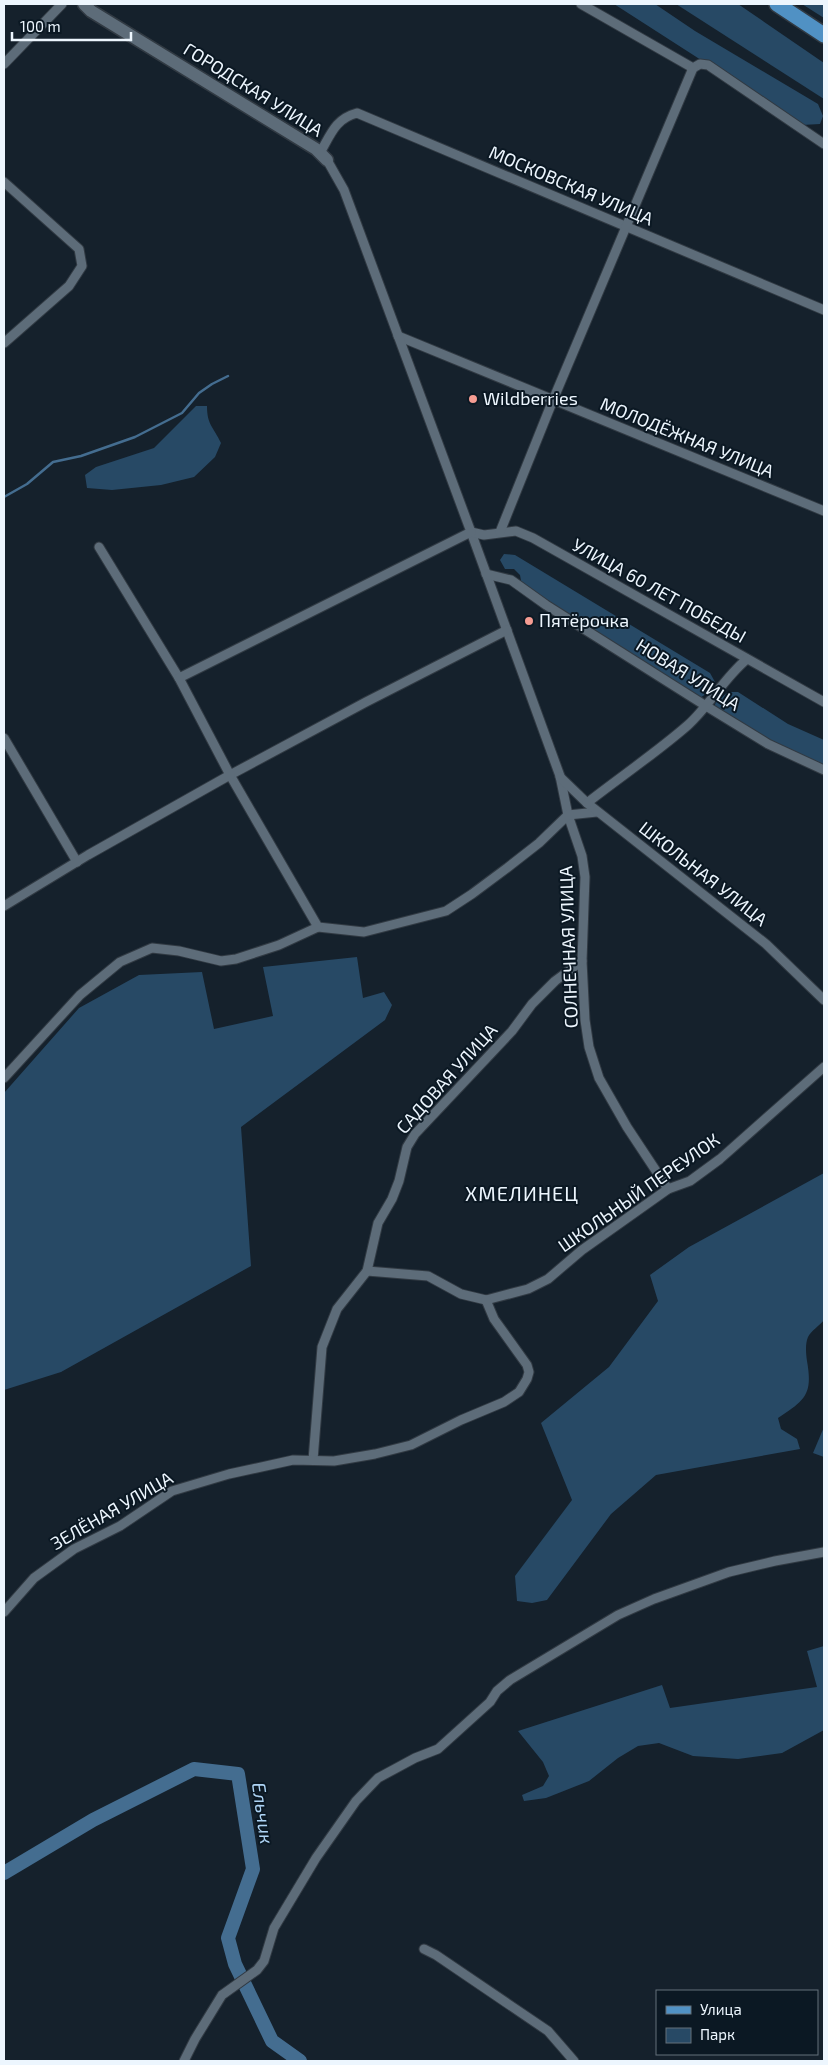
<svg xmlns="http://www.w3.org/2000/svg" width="828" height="2065" viewBox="0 0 828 2065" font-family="'Exo 2',sans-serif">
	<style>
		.green { fill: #274965 }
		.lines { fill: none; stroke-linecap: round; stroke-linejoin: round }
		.stream { stroke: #446d90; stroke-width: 2.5 }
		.river { stroke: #446d90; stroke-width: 14 }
		.street-casing { stroke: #313a43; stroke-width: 11 }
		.secondary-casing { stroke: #313a43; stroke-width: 15 }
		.primary-casing { stroke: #313a43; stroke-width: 18 }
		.street { stroke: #5d6c79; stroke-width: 9 }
		.secondary { stroke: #5d6c79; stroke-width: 12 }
		.primary { stroke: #5091c4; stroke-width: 15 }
		.poi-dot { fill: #f59c92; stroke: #0b1823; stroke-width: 2 }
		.labels { text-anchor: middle; stroke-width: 4; stroke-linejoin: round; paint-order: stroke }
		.street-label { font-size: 18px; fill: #edf6fe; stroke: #0b1823 }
		.poi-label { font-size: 18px; fill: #edf6fe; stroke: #0b1823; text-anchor: start }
		.water-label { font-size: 19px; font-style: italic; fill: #aed4f5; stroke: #0b1823 }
		.quarter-label { font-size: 20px; letter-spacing: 1px; fill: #edf6fe; stroke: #0b1823 }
	</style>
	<rect width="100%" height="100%" fill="#15212c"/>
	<g class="green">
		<path d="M614,4H655L695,31L818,104L823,116L820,124L802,125Z"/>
		<path d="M676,4H738L824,63V99Z"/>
		<path d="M802,4H824V18Z"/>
		<path d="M196,406H207C207,425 213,426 221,443L215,457L194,477L161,485L112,490L87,488L85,475L96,467L154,448Z"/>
		<path d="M504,554L515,555L710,673L715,682L713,689L700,698L522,586L520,575L514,569H505L500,560Z"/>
		<path d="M728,692H738L788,724L824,740V768L772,743L714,707L716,702Z"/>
		<path d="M357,957L363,998L384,992L392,1005L385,1020L241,1127L251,1266L61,1372L4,1390V1093L79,1008L139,975L202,972L214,1029L273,1016L263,967Z"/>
		<path d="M824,1173V1320C820,1325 811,1331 808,1337C805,1344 806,1354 807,1361C813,1395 805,1400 778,1418L781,1429L797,1439L800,1449L656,1475L611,1514L547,1600L532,1603L517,1601L515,1576L572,1500L541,1423L609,1367L658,1301L650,1275L689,1247Z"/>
		<path d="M824,1427V1457L813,1453Z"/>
		<path d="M824,1646V1730L782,1753L738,1759L693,1756L659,1743L638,1746L618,1758L589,1781L546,1798L524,1801L522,1795L543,1786L549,1776L543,1762L518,1731L662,1685L670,1708L817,1687L807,1651Z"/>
	</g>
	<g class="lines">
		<path class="stream" d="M4,497L27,484L53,462L81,456L135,437L182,413L199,393L212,384L228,376"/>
		<path class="river" d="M4,1873L93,1820L194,1769L238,1774L253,1869L228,1938L235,1964L272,2041L300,2061"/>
		<defs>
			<g id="street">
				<path d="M581,4L693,68L700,64L708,65L824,144"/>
				<path d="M4,64L62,4"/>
				<path d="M320,153C331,134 335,119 357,113L824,310"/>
				<path d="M4,182L79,249L82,266L69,286L4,343"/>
				<path d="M398,336L824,511"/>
				<path d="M471,532L560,776L568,815L582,856L585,877L582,961L585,1020L589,1047L599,1078L627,1127L668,1189"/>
				<path d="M471,532L484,535L516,531L533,538L824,702"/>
				<path d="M500,532L553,400L693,68"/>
				<path d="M99,547L179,678"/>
				<path d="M486,574L511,580L546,605L706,706L768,744L824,770"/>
				<path d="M507,630L366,702L230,775L318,927L364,932L446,911L472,894L507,868L539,843L568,815L597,812"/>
				<path d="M4,738L77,862"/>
				<path d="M560,777L587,803L766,944L824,1000"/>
				<path d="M587,803C620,777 656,753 688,725C710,705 724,678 747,659"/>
				<path d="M4,906L88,855L230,775L179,678L471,532L344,190L327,160"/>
				<path d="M4,1078L80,995L120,962L152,948L179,951L221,961L236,959L279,945L318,927"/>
				<path d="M367,1271L428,1276L461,1294L486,1300L528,1289L548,1279L582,1250L668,1189L690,1181L720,1159L824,1067"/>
				<path d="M313,1460L322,1347L337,1309L367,1271L378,1223L392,1199L399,1181L407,1147L415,1134L512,1031L532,1004L555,981L582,961"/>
				<path d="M4,1612L34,1578L74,1549L120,1526L172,1491L229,1474L293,1460L334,1461L375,1454L411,1445L461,1420L504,1402L519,1392L527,1379L529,1372L527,1365L494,1319L486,1300"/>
				<path d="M424,1949L436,1955L548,2031L574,2061"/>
				<path d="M184,2061L195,2039L222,1995L257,1970L264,1961L274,1928L316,1858L356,1801L378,1778L415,1758L438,1749L490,1702L497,1691L510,1680L618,1615L654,1599L729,1572L775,1561L824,1552"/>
			</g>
			<path id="secondary" d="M84,4L91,11L316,149L327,160"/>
			<path id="primary" d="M777,4L824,35"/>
		</defs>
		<use href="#street" class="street-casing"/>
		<use href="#secondary" class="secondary-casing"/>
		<use href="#primary" class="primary-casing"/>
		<use href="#street" class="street"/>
		<use href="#secondary" class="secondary"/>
		<use href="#primary" class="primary"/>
	</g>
	<g class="poi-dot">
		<circle cx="473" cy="399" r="5"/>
		<circle cx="529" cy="621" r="5"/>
	</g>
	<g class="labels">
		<g class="street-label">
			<text transform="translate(253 90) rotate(32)" y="6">ГОРОДСКАЯ УЛИЦА</text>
			<text transform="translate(571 186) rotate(23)" y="6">МОСКОВСКАЯ УЛИЦА</text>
			<text transform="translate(687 438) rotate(22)" y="6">МОЛОДЁЖНАЯ УЛИЦА</text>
			<text transform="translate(659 591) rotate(29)" y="6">УЛИЦА 60 ЛЕТ ПОБЕДЫ</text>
			<text transform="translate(688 675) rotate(32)" y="6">НОВАЯ УЛИЦА</text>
			<text transform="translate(703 874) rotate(38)" y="6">ШКОЛЬНАЯ УЛИЦА</text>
			<text transform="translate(569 947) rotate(-92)" y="6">СОЛНЕЧНАЯ УЛИЦА</text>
			<text transform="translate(447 1079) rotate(-48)" y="6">САДОВАЯ УЛИЦА</text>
			<text transform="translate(639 1193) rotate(-35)" y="6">ШКОЛЬНЫЙ ПЕРЕУЛОК</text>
			<text transform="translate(112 1511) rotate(-30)" y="6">ЗЕЛЁНАЯ УЛИЦА</text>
		</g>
		<g class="poi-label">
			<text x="483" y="405">Wildberries</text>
			<text x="539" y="627">Пятёрочка</text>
		</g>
		<g class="water-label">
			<text transform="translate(263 1813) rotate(82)" y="7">Ельчик</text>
		</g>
		<g class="quarter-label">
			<text x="522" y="1201">ХМЕЛИНЕЦ</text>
		</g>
	</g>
	<rect width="828" height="2065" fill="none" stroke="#edf6fe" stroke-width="10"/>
	<rect x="656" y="1990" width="162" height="65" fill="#0b1823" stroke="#65717b"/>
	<rect x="666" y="2006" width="25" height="8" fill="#5091c4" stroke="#65717b"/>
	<text x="700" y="2015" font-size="15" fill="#edf6fe">Улица</text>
	<rect x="666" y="2028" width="25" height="15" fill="#274965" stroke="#65717b"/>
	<text x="700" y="2040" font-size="15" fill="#edf6fe">Парк</text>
	<path d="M12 32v8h119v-8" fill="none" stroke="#edf6fe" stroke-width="2.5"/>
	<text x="20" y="32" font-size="15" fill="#edf6fe" stroke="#0b1823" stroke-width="4" paint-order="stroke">100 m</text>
</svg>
